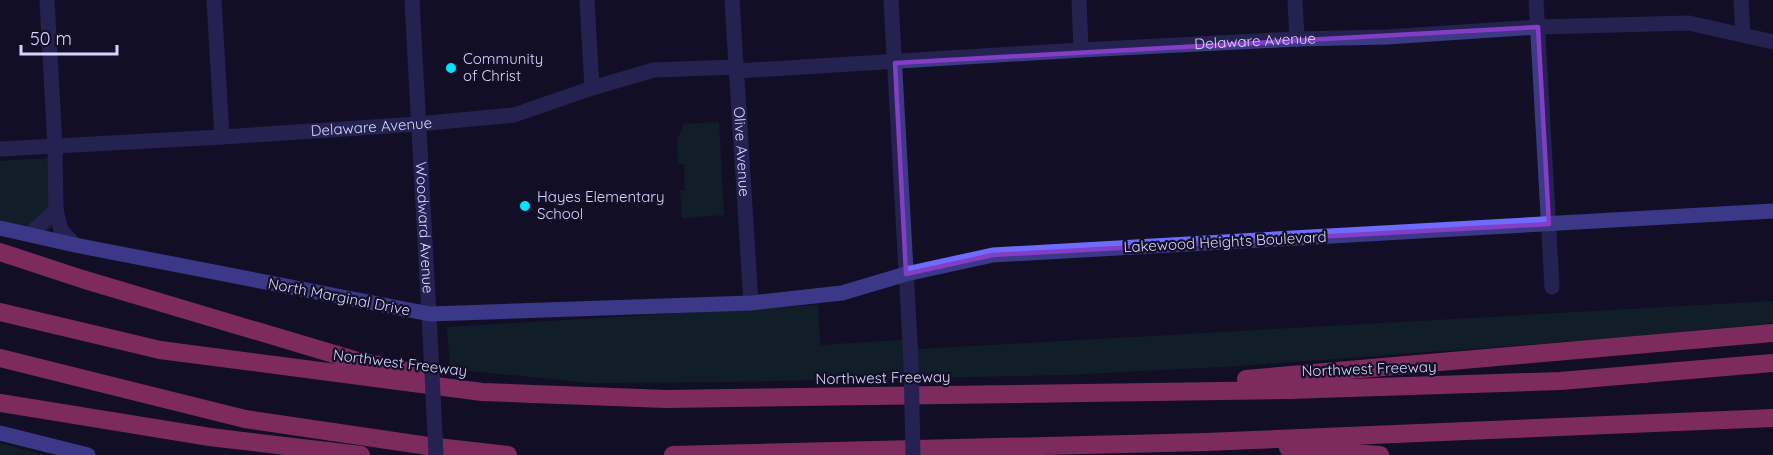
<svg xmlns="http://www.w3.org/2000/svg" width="1773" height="455" viewBox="0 0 1773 455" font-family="Quicksand,sans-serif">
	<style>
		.green { fill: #12302f }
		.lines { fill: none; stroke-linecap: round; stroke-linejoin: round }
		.minor { stroke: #3d3a85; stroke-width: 15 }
		.secondary { stroke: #6f6bff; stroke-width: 15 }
		.motorway { stroke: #ff4fa3; stroke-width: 18 }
		.minor-bridge { stroke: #3d3a85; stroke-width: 15 }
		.marked { fill: none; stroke: #843dc5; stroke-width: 4.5; stroke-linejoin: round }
		.poi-dot { fill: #00e5ff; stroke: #130f26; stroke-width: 2 }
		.labels { text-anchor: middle; stroke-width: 4.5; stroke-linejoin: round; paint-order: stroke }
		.street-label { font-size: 15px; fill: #d9d4ff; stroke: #130f26 }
		.poi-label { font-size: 15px; fill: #d9d4ff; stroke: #130f26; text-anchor: start }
	</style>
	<rect width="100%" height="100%" fill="#130f26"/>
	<g class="green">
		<path d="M719,122L724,215L682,218L680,191L685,190L684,164H678L677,140L684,124Z"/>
		<path d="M51,158L55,224L45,234L0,223V161Z"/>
		<path d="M1773,301V323L1592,340L1238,366L1065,375L728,382L591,383L450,369L447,327L818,305L820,345L903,340L904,350Z"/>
		<path d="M0,443L44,455H0Z"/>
	</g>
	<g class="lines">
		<g class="minor">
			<path d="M47,0L55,146L56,210L61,230L75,245"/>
			<path d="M214,0L222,137"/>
			<path id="s1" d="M412,0L430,334"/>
			<path d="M587,0L592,88"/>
			<path id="s2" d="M732,0L751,303"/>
			<path d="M891,0L911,360"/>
			<path d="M1079,0L1081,50"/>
			<path d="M1295,0L1297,39"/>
			<path d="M1536,0L1552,287"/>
			<path d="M1741,0L1743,34"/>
			<path id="s3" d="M736,71L1081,50L1297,39L1387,37L1538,27L1689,23L1773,42"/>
			<path id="s4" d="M0,149L222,137L418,124L514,115L592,88L654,70L735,67"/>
			<path d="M30,234L56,210"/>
		</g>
		<g class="secondary">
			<path d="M0,228L75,245L430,314L751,303L842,293L906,274L993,255L1773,211"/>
			<path d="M0,433L88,455"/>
		</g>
		<g class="motorway">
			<path d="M0,252L82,279L354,360L417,373"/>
			<path d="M0,312L160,350L482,392L666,399L1288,390L1560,381L1773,363"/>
			<path d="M0,358L245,419L428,446L508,455"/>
			<path d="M1246,379L1773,333"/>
			<path d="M0,403L210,437L361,455"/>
			<path d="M1288,448L1380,455"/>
			<path d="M673,455L1206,442L1773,418"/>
		</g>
		<g class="minor-bridge">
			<path d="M430,334L436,455"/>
			<path d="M911,360L913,455"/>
		</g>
	</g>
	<path d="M0 0H1773V455H0ZM1538,27L1549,224L993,255L906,274L895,63Z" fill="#130f26" fill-opacity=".55" fill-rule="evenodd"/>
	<path class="marked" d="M1538,27L1549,224L993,255L906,274L895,63Z"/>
	<g class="poi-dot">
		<circle cx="451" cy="68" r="6"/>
		<circle cx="525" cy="206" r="6"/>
	</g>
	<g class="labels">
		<g class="street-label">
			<text dy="5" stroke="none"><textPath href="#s3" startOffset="520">Delaware Avenue</textPath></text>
			<text dy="5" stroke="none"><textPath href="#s4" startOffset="372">Delaware Avenue</textPath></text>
			<text dy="5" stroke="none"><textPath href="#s2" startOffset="152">Olive Avenue</textPath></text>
			<text dy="5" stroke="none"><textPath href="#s1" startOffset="228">Woodward Avenue</textPath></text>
			<text transform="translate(1225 242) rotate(-3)" y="5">Lakewood Heights Boulevard</text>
			<text transform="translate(339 297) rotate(11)" y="5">North Marginal Drive</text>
			<text transform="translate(400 363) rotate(7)" y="5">Northwest Freeway</text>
			<text transform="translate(1369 369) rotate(-2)" y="5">Northwest Freeway</text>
			<text transform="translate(883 378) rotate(-1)" y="5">Northwest Freeway</text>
		</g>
		<g class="poi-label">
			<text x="463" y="64">Community<tspan x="463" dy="17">of Christ</tspan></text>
			<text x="537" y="202">Hayes Elementary<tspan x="537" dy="17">School</tspan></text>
		</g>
	</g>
	<path d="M21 45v9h96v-9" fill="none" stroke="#d9d4ff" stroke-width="3"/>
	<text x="30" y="45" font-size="18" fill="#d9d4ff" stroke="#130f26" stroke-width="4.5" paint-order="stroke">50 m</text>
</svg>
